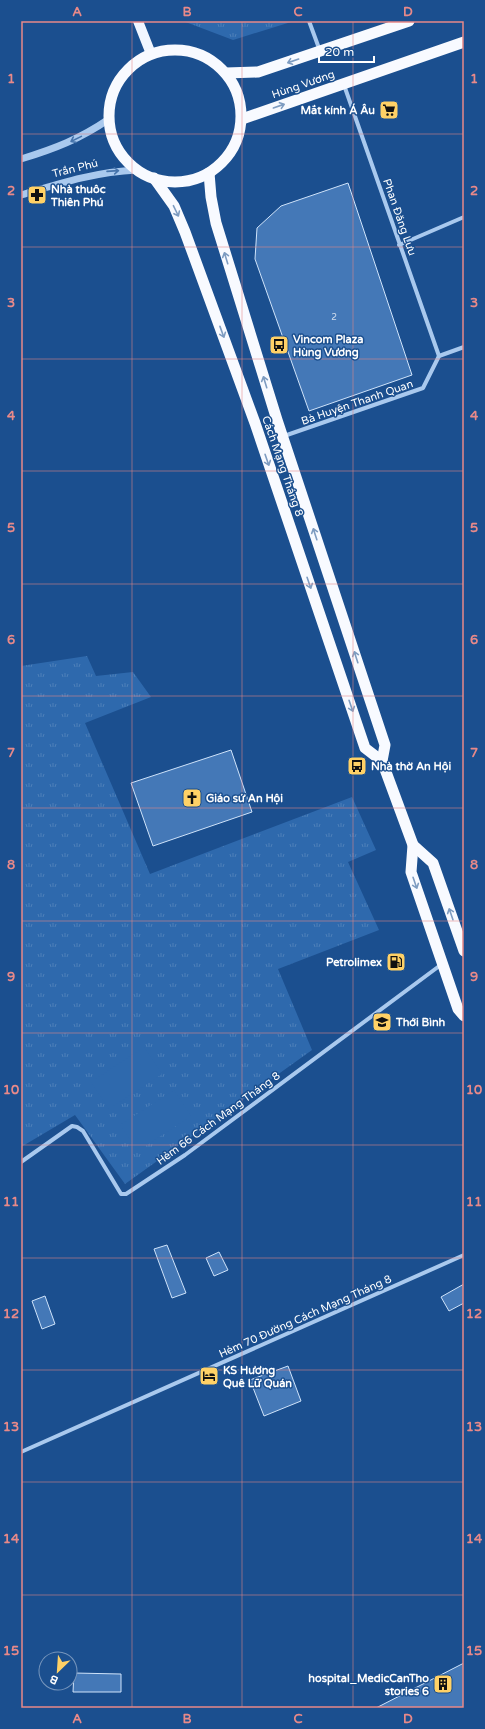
<svg xmlns="http://www.w3.org/2000/svg" width="485" height="1729" viewBox="0 0 485 1729" font-family="'Varela Round',sans-serif">
	<style>
		.grass { fill: url(#grass-tufts) }
		.pitch { fill: #2e69ad }
		.building { fill: #4478b7; stroke: #cfe3fa }
		.lines { fill: none; stroke-linecap: round; stroke-linejoin: round }
		.minor { stroke: #a9c9ee; stroke-width: 4 }
		.tertiary { stroke: #a9c9ee; stroke-width: 7 }
		.primary { stroke: #f0f6ff; stroke-width: 10 }
		.trunk { stroke: #f8faff; stroke-width: 11 }
		.oneway { stroke: #7e9cc1 }
		.oneway2 { stroke: #4674ac }
		.grid { fill: none; stroke: #e88989; stroke-width: 1; stroke-opacity: 0.55 }
		.labels { text-anchor: middle; stroke-width: 3; stroke-linejoin: round; paint-order: stroke }
		.number-label { font-size: 9px; fill: #d0dded }
		.street-label { font-size: 11px; fill: #fff; stroke: #1b4f8f }
		.poi-label { font-size: 11px; font-weight: bold; fill: #fff; stroke: #1b4f8f; text-anchor: start }
		.neatline { fill: none; stroke: #e88989; stroke-width: 1.5 }
		.grid-label { font-size: 13px; text-anchor: middle; font-weight: bold; fill: #e88989 }
	</style>
	<defs>
		<pattern id="grass-tufts" width="24" height="20" patternUnits="userSpaceOnUse"><rect width="24" height="20" fill="#2e69ad"/><path d="M3 7l-1-3M5 7V3M7 7l1-3M15 17l-1-3M17 17v-4M19 17l1-3" fill="none" stroke="#4d80b9"/></pattern>
	</defs>
	<rect width="100%" height="100%" fill="#1b4f8f"/>
	<g class="grass">
		<path d="M183,21H291V22L233,40Z"/>
		<path d="M87,656L96,676L133,672L151,697L85,723L150,874L352,797L376,850L348,862L379,930L278,969L312,1050L125,1184L75,1115L21,1147V666Z"/>
	</g>
	<g class="pitch">
		<path d="M144,1047L162,1074L109,1109L91,1082Z"/>
		<path d="M174,1090L191,1116L138,1151L120,1125Z"/>
	</g>
	<g class="building">
		<path d="M348,183L412,375L309,411L255,259L257,228L281,206Z"/>
		<path d="M231,750L252,812L153,846L131,783Z"/>
		<path d="M167,1245L186,1293L172,1298L154,1249Z"/>
		<path d="M219,1252L228,1270L214,1276L206,1258Z"/>
		<path d="M464,1284V1303L449,1311L441,1297Z"/>
		<path d="M45,1296L55,1324L42,1329L32,1301Z"/>
		<path d="M288,1366L301,1401L264,1416L250,1380Z"/>
		<path d="M464,1663V1708H376Z"/>
		<path d="M74,1673L121,1674V1692H73Z"/>
	</g>
	<g class="lines">
		<g class="minor">
			<path d="M309,21L320,51"/>
			<path d="M344,85L439,356"/>
			<path d="M399,245L464,217"/>
			<path d="M284,436L423,388L439,356L464,347"/>
			<path d="M21,1162L72,1126L77,1127L83,1131L121,1194H126L185,1155L442,964"/>
			<path d="M21,1452L464,1255"/>
		</g>
		<g class="tertiary">
			<path d="M21,159C54,149 80,139 109,119"/>
			<path d="M21,195C61,183 95,172 137,170"/>
		</g>
		<path class="primary" d="M138,21L151,54"/>
		<g class="trunk">
			<circle cx="175" cy="116" r="66"/>
			<path d="M226,73L258,72L409,21"/>
			<path d="M242,119L464,42"/>
			<path d="M209,173L211,197L216,223L277,420L385,745L382,761L413,845L411,872L458,1009L464,1016"/>
			<path d="M154,178L174,206L185,232L255,423L365,748L382,761"/>
			<path d="M413,845L433,863L464,951"/>
		</g>
	</g>
	<defs><path id="oneway-shaft" d="M-6 0H5M1.5-3L5.5 0L1.5 3" fill="none" stroke-width="1.6" stroke-linecap="round" stroke-linejoin="round"/></defs>
	<g class="oneway">
		<use href="#oneway-shaft" transform="translate(293 61) rotate(161)"/>
		<use href="#oneway-shaft" transform="translate(279 106) rotate(-19)"/>
		<use href="#oneway-shaft" transform="translate(176 211) rotate(64)"/>
		<use href="#oneway-shaft" transform="translate(226 258) rotate(-107)"/>
		<use href="#oneway-shaft" transform="translate(222 332) rotate(70)"/>
		<use href="#oneway-shaft" transform="translate(265 382) rotate(-107)"/>
		<use href="#oneway-shaft" transform="translate(267 460) rotate(71)"/>
		<use href="#oneway-shaft" transform="translate(315 534) rotate(-108)"/>
		<use href="#oneway-shaft" transform="translate(309 583) rotate(71)"/>
		<use href="#oneway-shaft" transform="translate(356 657) rotate(-108)"/>
		<use href="#oneway-shaft" transform="translate(351 706) rotate(71)"/>
		<use href="#oneway-shaft" transform="translate(415 883) rotate(71)"/>
		<use href="#oneway-shaft" transform="translate(451 914) rotate(-109)"/>
	</g>
	<g class="oneway2">
		<use href="#oneway-shaft" transform="translate(76 139) rotate(154)"/>
		<use href="#oneway-shaft" transform="translate(113 171) rotate(-4)"/>
	</g>
	<path class="grid" d="M132,21V1708M242,21V1708M353,21V1708M21,134H464M21,247H464M21,359H464M21,471H464M21,584H464M21,696H464M21,808H464M21,921H464M21,1033H464M21,1145H464M21,1258H464M21,1370H464M21,1482H464M21,1595H464"/>
	<defs>
		<symbol id="supermarket-square" viewBox="-11 -11 22 22"><rect x="-9" y="-9" width="18" height="18" rx="4" fill="#ffd166" stroke="#1b4f8f"/><path d="M-6-5.5h2.5l.6 2H6L4.5 2H-2.5L-4.4-4H-6ZM-1.5 3.2a1.3 1.3 0 1 0 .1 0ZM3 3.2a1.3 1.3 0 1 0 .1 0Z" fill="#111"/></symbol>
		<symbol id="pharmacy-square" viewBox="-11 -11 22 22"><rect x="-9" y="-9" width="18" height="18" rx="4" fill="#ffd166" stroke="#1b4f8f"/><path d="M-2-6h4v4h4v4h-4v4h-4v-4h-4v-4h4Z" fill="#111"/></symbol>
		<symbol id="bus-square" viewBox="-11 -11 22 22"><rect x="-9" y="-9" width="18" height="18" rx="4" fill="#ffd166" stroke="#1b4f8f"/><path d="M-5-6H5V4H4V6H2V4H-2V6H-4V4H-5ZM-3.5-4V0h7V-4ZM-3.5 1.2v1.5H-2V1.2ZM2 1.2v1.5H3.5V1.2Z" fill="#111"/></symbol>
		<symbol id="church-square" viewBox="-11 -11 22 22"><rect x="-9" y="-9" width="18" height="18" rx="4" fill="#ffd166" stroke="#1b4f8f"/><path d="M-1.2-6h2.4v3.5h3.3v2.4h-3.3V6h-2.4V-.1h-3.3v-2.4h3.3Z" fill="#111"/></symbol>
		<symbol id="fuel-square" viewBox="-11 -11 22 22"><rect x="-9" y="-9" width="18" height="18" rx="4" fill="#ffd166" stroke="#1b4f8f"/><path d="M-5.5-6h7V0h2V4h1.3V-2.5L3-4.5l.8-.8L6-3V5H2.5V1h-1V6h-7ZM-4.2-4.7v3.2H.2V-4.7Z" fill="#111"/></symbol>
		<symbol id="school-square" viewBox="-11 -11 22 22"><rect x="-9" y="-9" width="18" height="18" rx="4" fill="#ffd166" stroke="#1b4f8f"/><path d="M0-5L7-2L0 1L-7-2ZM-4 1L0 2.5L4 1V4Q0 6-4 4Z" fill="#111"/></symbol>
		<symbol id="hotel-square" viewBox="-11 -11 22 22"><rect x="-9" y="-9" width="18" height="18" rx="4" fill="#ffd166" stroke="#1b4f8f"/><path d="M-6-4.5h1.5V1H6V5H4.5V3h-9V5H-6ZM-4 0a1.8 1.8 0 1 1 3.6 0ZM.5 0V-2.5h3Q6-2.5 6 0Z" fill="#111"/></symbol>
		<symbol id="building-square" viewBox="-11 -11 22 22"><rect x="-9" y="-9" width="18" height="18" rx="4" fill="#ffd166" stroke="#1b4f8f"/><path d="M-4-6H4V6H1V3H-1V6H-4ZM-2.5-4.3h1.7v1.8h-1.7ZM.8-4.3h1.7v1.8H.8ZM-2.5-1h1.7V.8h-1.7ZM.8-1h1.7V.8H.8Z" fill="#111"/></symbol>
	</defs>
	<g fill-rule="evenodd">
		<use href="#supermarket-square" x="378" y="99" width="22" height="22"/>
		<use href="#pharmacy-square" x="26" y="184" width="22" height="22"/>
		<use href="#bus-square" x="268" y="334" width="22" height="22"/>
		<use href="#bus-square" x="346" y="755" width="22" height="22"/>
		<use href="#church-square" x="181" y="787" width="22" height="22"/>
		<use href="#fuel-square" x="385" y="951" width="22" height="22"/>
		<use href="#school-square" x="371" y="1011" width="22" height="22"/>
		<use href="#hotel-square" x="198" y="1365" width="22" height="22"/>
		<use href="#building-square" x="432" y="1673" width="22" height="22"/>
	</g>
	<g class="labels">
		<g class="number-label">
			<text x="334" y="320">2</text>
		</g>
		<g class="street-label">
			<text transform="translate(303 84) rotate(-19)" y="4">Hùng Vương</text>
			<text transform="translate(75 168) rotate(-14)" y="4">Trần Phú</text>
			<text transform="translate(400 217) rotate(71)" y="4">Phan Đăng Lưu</text>
			<text transform="translate(357 402) rotate(-19)" y="4">Bà Huyện Thanh Quan</text>
			<text transform="translate(283 466) rotate(71)" y="4">Cách Mạng Tháng 8</text>
			<text transform="translate(218 1118) rotate(-36)" y="4">Hẻm 66 Cách Mạng Tháng 8</text>
			<text transform="translate(305 1316) rotate(-24)" y="4">Hẻm 70 Đường Cách Mạng Tháng 8</text>
		</g>
		<g class="poi-label">
			<text x="375" y="114" text-anchor="end">Mắt kính Á Âu</text>
			<text x="51" y="193">Nhà thuôc<tspan x="51" dy="13">Thiên Phú</tspan></text>
			<text x="293" y="343">Vincom Plaza<tspan x="293" dy="13">Hùng Vương</tspan></text>
			<text x="371" y="770">Nhà thờ An Hội</text>
			<text x="206" y="802">Giáo sứ An Hội</text>
			<text x="382" y="966" text-anchor="end">Petrolimex</text>
			<text x="396" y="1026">Thới Bình</text>
			<text x="223" y="1374">KS Hương<tspan x="223" dy="13">Quê Lữ Quán</tspan></text>
			<text x="429" y="1682" text-anchor="end">hospital_MedicCanTho<tspan x="429" dy="13">stories 6</tspan></text>
		</g>
	</g>
	<rect width="485" height="1729" fill="none" stroke="#1b4f8f" stroke-width="44"/>
	<g transform="translate(58 1671) rotate(205)"><circle r="19" fill="#1b4f8f" stroke="#7695bc"/>
	<path d="M0-3L7 15L0 10L-7 15Z" fill="#ffd166"/>
	<text y="-6" font-size="11" font-weight="bold" text-anchor="middle" fill="#ffffff">B</text>
	</g>
	<path d="M319 56v6h55v-6" fill="none" stroke="#ffffff" stroke-width="2"/>
	<text x="325" y="56" font-size="12" fill="#ffffff" stroke="#1b4f8f" stroke-width="3" paint-order="stroke">20 m</text>
	<rect x="22" y="22" width="441" height="1685" class="neatline"/>
	<g class="grid-label">
		<text x="77" y="16">A</text>
		<text x="187" y="16">B</text>
		<text x="298" y="16">C</text>
		<text x="408" y="16">D</text>
		<text x="11" y="83">1</text>
		<text x="474" y="83">1</text>
		<text x="11" y="195">2</text>
		<text x="474" y="195">2</text>
		<text x="11" y="307">3</text>
		<text x="474" y="307">3</text>
		<text x="11" y="420">4</text>
		<text x="474" y="420">4</text>
		<text x="11" y="532">5</text>
		<text x="474" y="532">5</text>
		<text x="11" y="644">6</text>
		<text x="474" y="644">6</text>
		<text x="11" y="757">7</text>
		<text x="474" y="757">7</text>
		<text x="11" y="869">8</text>
		<text x="474" y="869">8</text>
		<text x="11" y="981">9</text>
		<text x="474" y="981">9</text>
		<text x="11" y="1094">10</text>
		<text x="474" y="1094">10</text>
		<text x="11" y="1206">11</text>
		<text x="474" y="1206">11</text>
		<text x="11" y="1318">12</text>
		<text x="474" y="1318">12</text>
		<text x="11" y="1431">13</text>
		<text x="474" y="1431">13</text>
		<text x="11" y="1543">14</text>
		<text x="474" y="1543">14</text>
		<text x="11" y="1655">15</text>
		<text x="474" y="1655">15</text>
		<text x="77" y="1723">A</text>
		<text x="187" y="1723">B</text>
		<text x="298" y="1723">C</text>
		<text x="408" y="1723">D</text>
	</g>
</svg>
